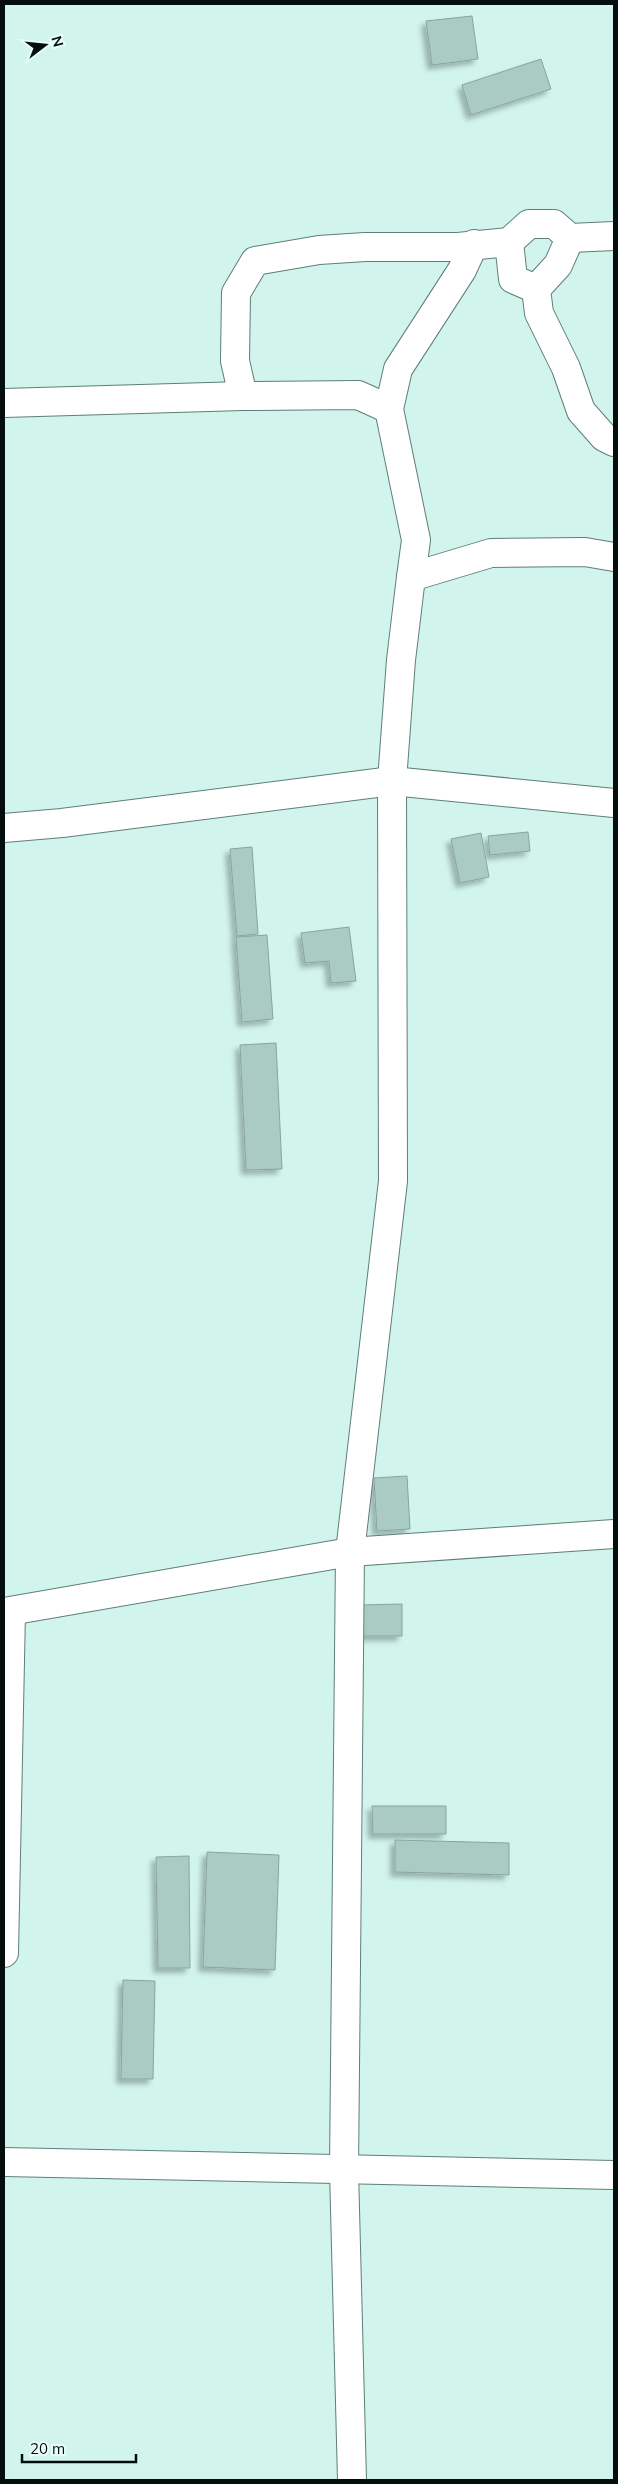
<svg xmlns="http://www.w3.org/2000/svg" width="618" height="2484" viewBox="0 0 618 2484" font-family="Mulish,sans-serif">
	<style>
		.building { fill: #a9cbc4; stroke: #85a69f; filter: url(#shadow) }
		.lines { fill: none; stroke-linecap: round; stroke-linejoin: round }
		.street-casing { stroke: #5f7e78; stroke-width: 30 }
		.street { stroke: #fff; stroke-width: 28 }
	</style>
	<defs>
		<filter id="shadow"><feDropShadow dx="-4.5" dy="4.5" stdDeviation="2.5" flood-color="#0004"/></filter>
	</defs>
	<rect width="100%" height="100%" fill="#d1f4ed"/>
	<g class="building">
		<path d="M472,16L478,59L432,65L426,21Z"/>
		<path d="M541,59L551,89L471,115L462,85Z"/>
		<path d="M528,832L530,851L490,855L488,836Z"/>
		<path d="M481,833L489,877L460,883L451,839Z"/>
		<path d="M252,847L258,934L237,936L230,849Z"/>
		<path d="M349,927L356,981L331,983L329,961L305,963L301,933Z"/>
		<path d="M267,935L273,1019L242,1022L236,937Z"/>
		<path d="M276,1043L282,1169L246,1170L240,1045Z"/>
		<path d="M407,1476L410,1529L377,1531L374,1478Z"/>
		<path d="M402,1604V1636H360V1605Z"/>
		<path d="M372,1806H446V1834H373Z"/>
		<path d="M395,1840L509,1843V1875L395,1872Z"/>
		<path d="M207,1852L279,1855L275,1970L203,1967Z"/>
		<path d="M189,1856L190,1968H158L156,1857Z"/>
		<path d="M123,1980L155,1981L153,2079H121Z"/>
	</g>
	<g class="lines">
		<defs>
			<g id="street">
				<path d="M570,238L558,265L536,289L539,313L566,368L581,411L604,437L614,442"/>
				<path d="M509,242L513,279L536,289"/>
				<path d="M243,396L235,361L236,293L255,261L319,250L365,247H458L509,242L529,224H554L570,238L614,236"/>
				<path d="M4,403L243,396L358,395L389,409"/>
				<path d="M411,577L416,540L389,409L398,369L462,270L474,244"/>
				<path d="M4,828L62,823L392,781L614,803"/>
				<path d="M4,1612L350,1552L614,1534"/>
				<path d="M4,1953L11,1612"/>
				<path d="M4,2162L614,2175"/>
				<path d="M352,2480L344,2170L350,1552L393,1181L392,781L401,660L411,577L491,553L585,552L614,557"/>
			</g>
		</defs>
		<use href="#street" class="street-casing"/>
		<use href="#street" class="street"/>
	</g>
	<rect width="618" height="2484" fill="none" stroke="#040f0d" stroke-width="10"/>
	<g transform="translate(45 45) rotate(74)" stroke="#e9fef9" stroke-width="4" paint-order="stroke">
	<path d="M0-4L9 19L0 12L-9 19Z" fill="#040f0d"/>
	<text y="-8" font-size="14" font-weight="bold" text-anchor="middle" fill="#040f0d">N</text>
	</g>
	<path d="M22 2454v8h114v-8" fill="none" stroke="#040f0d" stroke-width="2.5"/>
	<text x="30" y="2454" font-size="15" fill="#040f0d" stroke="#e9fef9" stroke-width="4" paint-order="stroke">20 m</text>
</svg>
